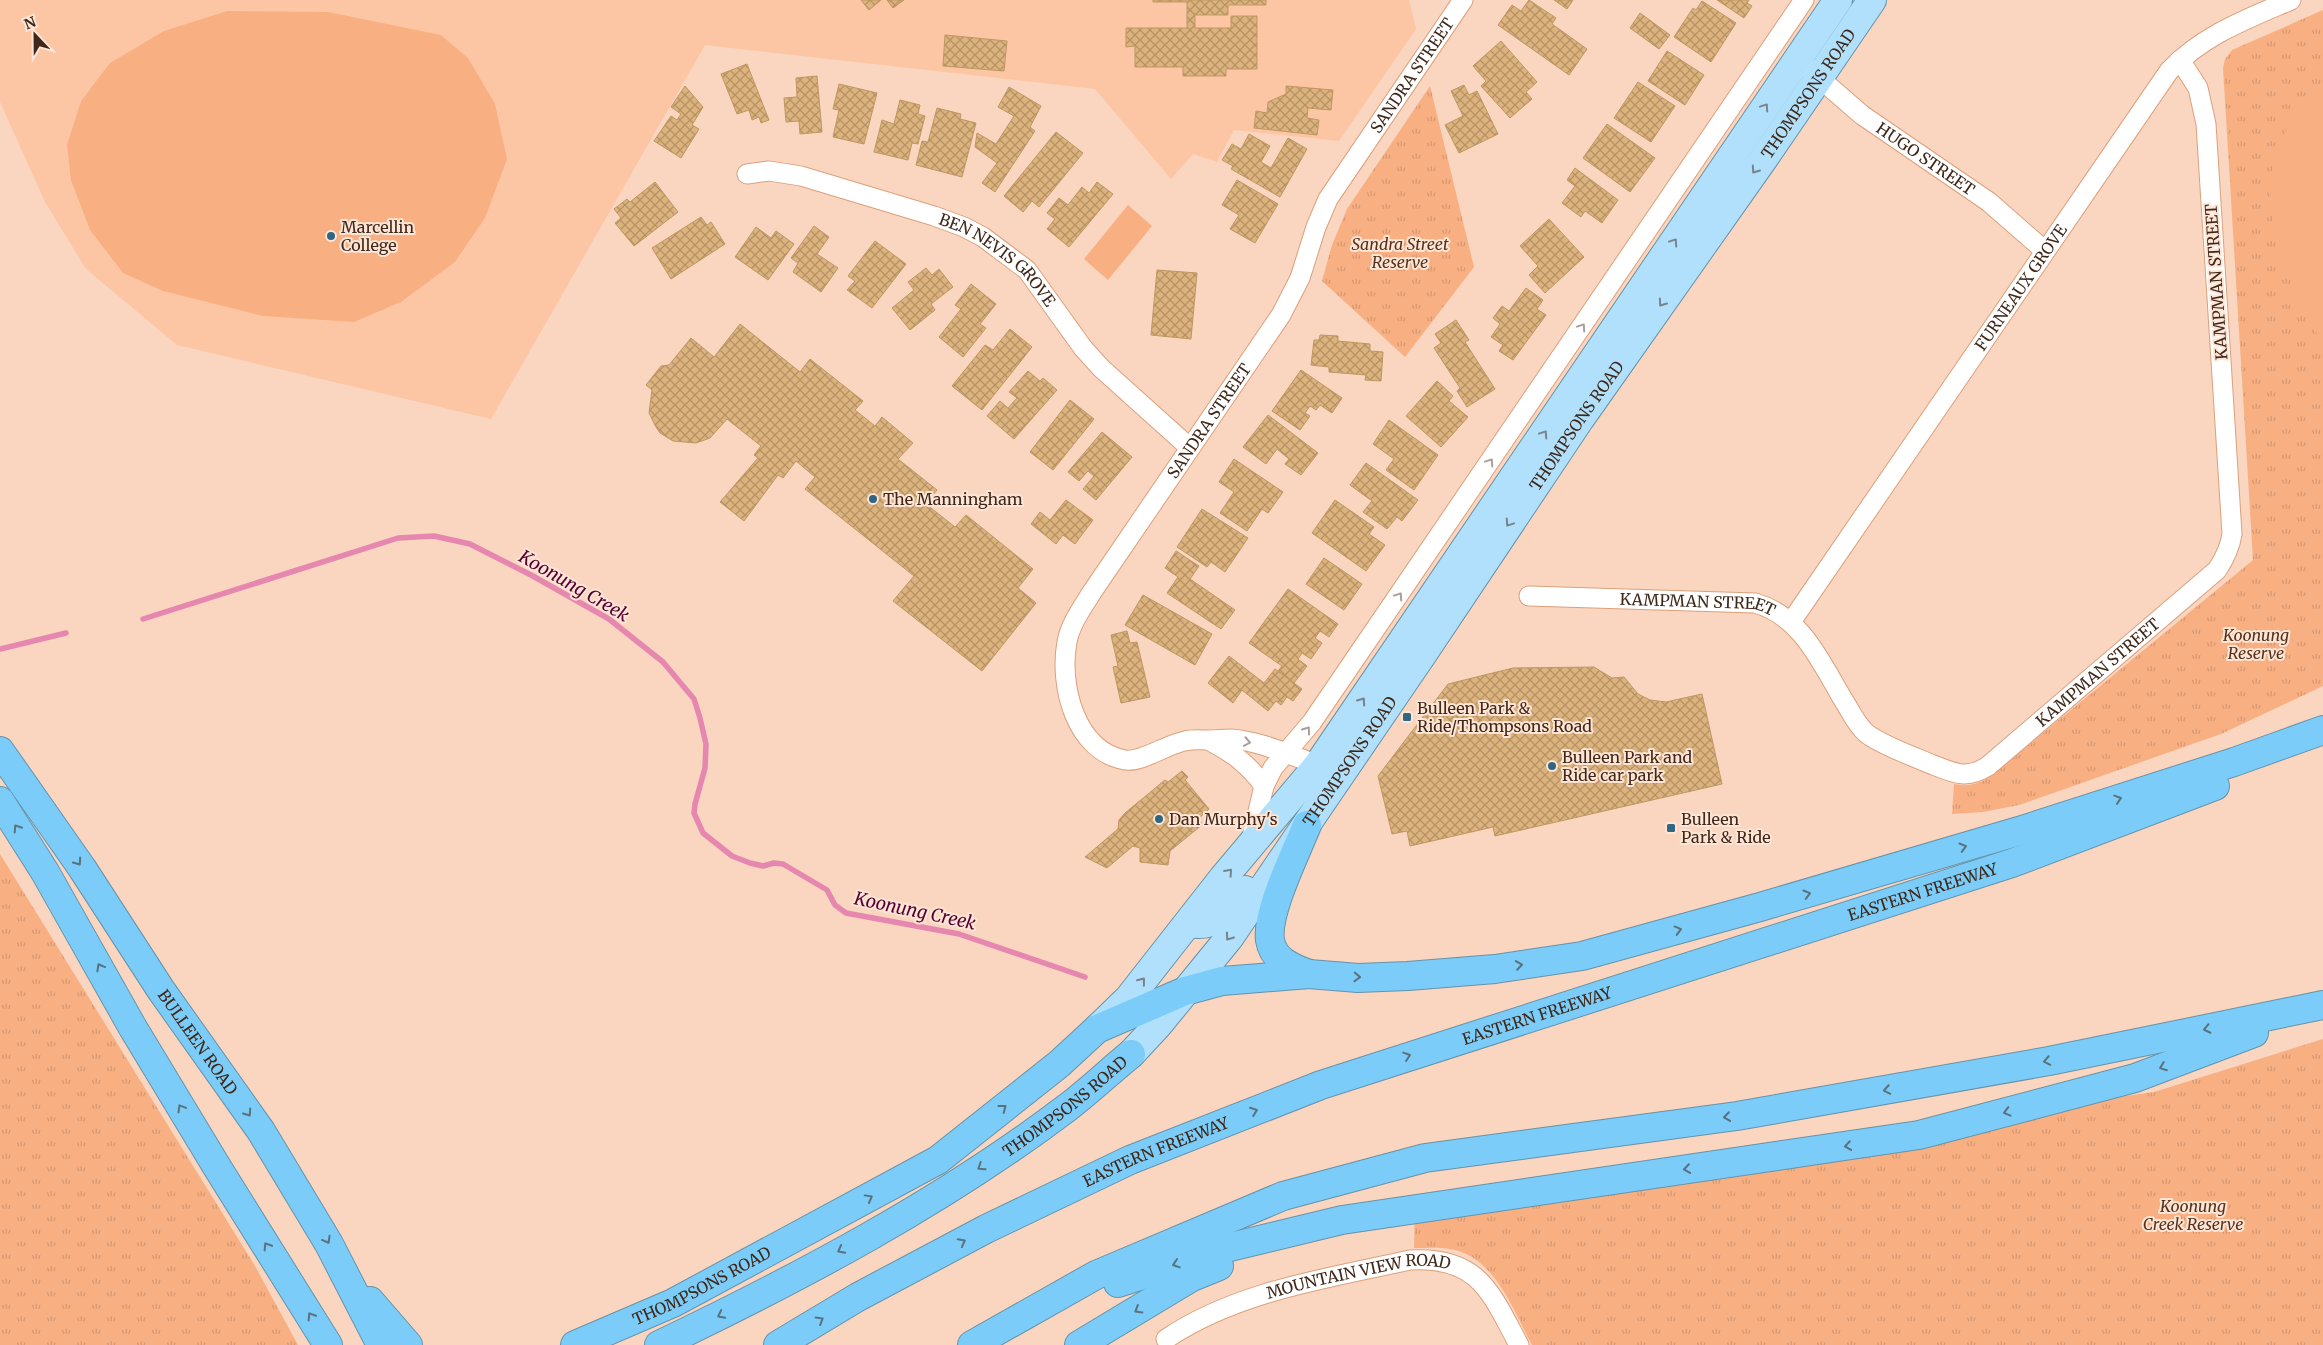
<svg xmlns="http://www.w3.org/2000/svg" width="2323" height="1345" viewBox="0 0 2323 1345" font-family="Merriweather,serif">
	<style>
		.built { fill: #fcc6a5 }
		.grass { fill: url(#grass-tufts) }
		.pitch { fill: #f8b083 }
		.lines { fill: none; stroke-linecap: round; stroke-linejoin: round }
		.stream { stroke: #e587af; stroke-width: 5.5 }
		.building { fill: url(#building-cross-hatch); stroke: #bf9762 }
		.street-casing { stroke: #dba17c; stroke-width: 21 }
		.primary-casing { stroke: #6693aa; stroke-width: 30 }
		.highway-casing { stroke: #6693aa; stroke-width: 30 }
		.street { stroke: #fff; stroke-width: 19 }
		.primary { stroke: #b0e0fb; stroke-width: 28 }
		.highway { stroke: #7bccf8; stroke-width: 28 }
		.oneway { stroke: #78848a }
		.oneway2 { stroke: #a99e98 }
		.oneway3 { stroke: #5a727d }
		.poi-dot { fill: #306681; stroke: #fee5d6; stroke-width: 2 }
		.labels { text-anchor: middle; stroke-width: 4; stroke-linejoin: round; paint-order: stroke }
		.street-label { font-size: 16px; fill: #3f2819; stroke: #fee5d6 }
		.poi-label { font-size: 16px; fill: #3f2819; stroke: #fee5d6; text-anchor: start }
		.park-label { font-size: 16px; font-style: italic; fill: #54311a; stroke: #fee5d6 }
		.water-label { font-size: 18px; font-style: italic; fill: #550031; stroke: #fee5d6 }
	</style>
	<defs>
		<pattern id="grass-tufts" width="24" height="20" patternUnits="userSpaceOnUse" patternTransform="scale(1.25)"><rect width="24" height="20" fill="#f8b083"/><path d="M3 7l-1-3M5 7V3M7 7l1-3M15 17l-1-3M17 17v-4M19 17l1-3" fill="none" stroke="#d69771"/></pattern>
		<pattern id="building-cross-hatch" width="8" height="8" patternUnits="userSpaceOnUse" patternTransform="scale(1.25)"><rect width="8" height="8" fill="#ddb37d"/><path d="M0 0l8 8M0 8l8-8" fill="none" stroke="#b59266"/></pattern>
	</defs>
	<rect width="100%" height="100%" fill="#fad5bf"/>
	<path class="built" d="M0,0H1409L1416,29L1339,141L1234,130L1217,162L1193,154L1171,179L1095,89L705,45L491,419L177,345L86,269L45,202L0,102Z"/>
	<g class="grass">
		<path d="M2323,10V686L2221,734L2019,805L1983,812L1952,814L1954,784C1968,787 1980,784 1992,775L2253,560L2223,68L2225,59L2232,50Z"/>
		<path d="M1430,86L1474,267L1405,357L1322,281L1332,245L1347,209Z"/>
		<path d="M0,854L255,1266L298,1345H0Z"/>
		<path d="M2323,1039V1345H1532C1515,1314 1499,1268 1464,1253C1448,1246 1430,1248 1414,1248L1415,1207L1857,1134L2154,1092Z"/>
	</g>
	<g class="pitch">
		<path d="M227,11L328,12L441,35L468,58L495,104L507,159L485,218L455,262L401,302L354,322L263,316L163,291L123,273L90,230L71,180L67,145L81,101L110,63L164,31Z"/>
		<path d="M2323,82V343C2289,291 2255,209 2278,148C2288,122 2304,102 2323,82Z"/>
		<path d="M1128,205L1152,226L1108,280L1084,259Z"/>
	</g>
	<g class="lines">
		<g class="stream">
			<path d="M143,619L398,538L434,536L470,544L531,575L609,619L663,662L694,699L700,718L706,744L705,768L695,804L694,813L703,833L732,856L750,863L763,866L774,863L783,864L827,890L835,905L846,913L959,934L1085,977"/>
			<path d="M0,649L66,633"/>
		</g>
	</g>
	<g class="building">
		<path d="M861,0H881L869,10Z"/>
		<path d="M887,0H904L893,8Z"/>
		<path d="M1153,0H1266V5H1228V15H1195V28H1231V16H1257V69H1226V76H1183V67H1135V46L1126,47V28H1187V2H1153Z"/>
		<path d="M1529,0L1556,18L1552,24L1587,49L1569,75L1498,25L1512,5L1521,11Z"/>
		<path d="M1554,0H1573L1567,9Z"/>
		<path d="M1717,0H1749L1747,3L1752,6L1744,18Z"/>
		<path d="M1702,1L1736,23L1711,62L1674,37L1693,8L1696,10Z"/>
		<path d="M1640,13L1670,35L1659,49L1630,28Z"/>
		<path d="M945,35L1007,41L1004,71L943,66Z"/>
		<path d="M1501,41L1537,82L1526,92L1532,99L1510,118L1481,86L1486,81L1473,66Z"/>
		<path d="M1667,51L1704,75L1685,105L1648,81Z"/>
		<path d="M747,64L769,120L761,123L759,117L752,120L749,110L737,114L721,74Z"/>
		<path d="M817,76L822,132L800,134L799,121L786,122L784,98L797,97L796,78Z"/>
		<path d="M1638,82L1675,106L1651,142L1614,118Z"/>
		<path d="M839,84L877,93L864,144L833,137L839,110L833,109Z"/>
		<path d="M1464,85L1469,95L1477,91L1498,134L1459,153L1445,125L1463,116L1451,91Z"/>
		<path d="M685,86L703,107L692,125L699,129L681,158L654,141L671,116L677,120L681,114L671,107Z"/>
		<path d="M1286,86L1333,90L1331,110L1308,108L1307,118L1319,120L1317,135L1254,128L1256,111L1267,113L1268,102L1286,94Z"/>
		<path d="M1009,87L1041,106L1030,127L1035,131L995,192L982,183L997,163L975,147L977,133L996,144L1014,116L998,107Z"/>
		<path d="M900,100L920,105L918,114L925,116L918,144L912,143L908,160L874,152L882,120L894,124Z"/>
		<path d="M937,108L961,114L960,119L976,123L962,177L916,165L922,141L928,142Z"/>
		<path d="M1607,124L1655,158L1630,192L1583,158Z"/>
		<path d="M1056,132L1083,153L1039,207L1032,201L1023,212L1004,196Z"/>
		<path d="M1249,134L1270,146L1261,162L1271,168L1288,138L1307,149L1280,197L1231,169L1233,166L1222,160L1232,144L1241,149Z"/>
		<path d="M1575,168L1618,200L1602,223L1585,211L1581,217L1562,203L1575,186L1567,180Z"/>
		<path d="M1237,180L1278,204L1255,243L1230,229L1239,215L1222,205Z"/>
		<path d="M655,182L678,212L634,246L615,223L621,218L614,209L627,199L630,202Z"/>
		<path d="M1097,182L1113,194L1069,247L1047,229L1055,219L1047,213L1059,198L1068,205L1082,187L1089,193Z"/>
		<path d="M701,217L707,225L711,222L725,244L671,279L652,248Z"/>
		<path d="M1549,219L1584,257L1545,293L1529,275L1538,266L1520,246Z"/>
		<path d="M814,226L829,237L817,254L838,268L821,292L793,272L798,263L791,258Z"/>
		<path d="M756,227L771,238L776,231L794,244L768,280L735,257Z"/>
		<path d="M875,241L906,264L872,308L847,290L855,281L848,276Z"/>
		<path d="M926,268L932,275L939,269L953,287L931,304L935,310L910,330L892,308L914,290L908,282Z"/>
		<path d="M1157,270L1197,273L1191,339L1151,335Z"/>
		<path d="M971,284L996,304L980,324L986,328L963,357L939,337L961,309L955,305Z"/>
		<path d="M1526,288L1543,300L1537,309L1546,315L1513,360L1499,351L1503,345L1491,337L1500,324L1493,318L1502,306L1509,311Z"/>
		<path d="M1456,320L1469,340L1465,342L1495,389L1467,407L1457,391L1460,388L1434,348L1441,343L1435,334Z"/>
		<path d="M740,324L800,372L810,359L863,401L855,410L875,426L882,417L913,443L898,459L937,490L926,504L955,527L966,515L1033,569L1018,588L1036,603L982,671L893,601L914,576L805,489L815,477L796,461L783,478L778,475L744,521L720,502L758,458L754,455L761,446L727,419L710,438L696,443L673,441L660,433L656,427L649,413L652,390L646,385L661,366L669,365L691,338L714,357Z"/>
		<path d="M1010,329L1032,347L982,410L952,386L985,345L993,350Z"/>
		<path d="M1320,335L1338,336V341L1370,344V351L1383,352L1381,381L1365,380L1366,375L1329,372V367L1311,365L1314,340H1319Z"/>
		<path d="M1301,370L1342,398L1332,413L1320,405L1316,410L1310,406L1305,413L1310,416L1300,430L1272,411Z"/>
		<path d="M1028,371L1040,381L1043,378L1057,390L1014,439L987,416L1000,401L1008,408L1017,398L1009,392Z"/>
		<path d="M1437,381L1453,396L1449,401L1468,417L1441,447L1406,416Z"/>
		<path d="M1070,400L1094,419L1053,470L1030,452Z"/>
		<path d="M1268,415L1318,453L1301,475L1285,464L1289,459L1277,449L1266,464L1243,447Z"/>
		<path d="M1389,420L1438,455L1414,490L1386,470L1394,459L1373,444Z"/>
		<path d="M1102,432L1132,457L1096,500L1083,489L1094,476L1088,471L1079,481L1068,472Z"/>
		<path d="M1234,459L1283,492L1268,513L1262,509L1247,531L1220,513L1234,492L1219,482Z"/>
		<path d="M1366,463L1418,500L1402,521L1397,517L1387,529L1363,512L1372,501L1350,485Z"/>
		<path d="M1066,500L1093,520L1075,544L1063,535L1056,544L1031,524L1040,512L1050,520Z"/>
		<path d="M1335,500L1374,527L1369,534L1385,545L1366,571L1312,533Z"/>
		<path d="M1202,509L1248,538L1225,572L1211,562L1207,567L1177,547Z"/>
		<path d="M1176,551L1199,566L1190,579L1235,610L1221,629L1167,593L1178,577L1165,568Z"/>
		<path d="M1324,558L1362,584L1344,610L1306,584Z"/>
		<path d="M1288,589L1338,624L1329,637L1320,631L1315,638L1322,643L1311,659L1302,653L1298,659L1307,666L1294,683L1278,671L1282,666L1249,643Z"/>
		<path d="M1143,595L1212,634L1195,665L1125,625Z"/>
		<path d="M1127,631L1130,643L1137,642L1150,697L1121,703L1113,667L1118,666L1111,635Z"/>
		<path d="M1229,656L1264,683L1275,669L1302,689L1293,701L1287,697L1281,705L1276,701L1268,711L1242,690L1233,703L1208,683Z"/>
		<path d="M1594,667L1612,678L1624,677L1638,694L1650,700L1666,702L1702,694L1722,784L1495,836L1493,827L1410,846L1407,831L1392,834L1378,776L1448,684L1513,668Z"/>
		<path d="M1182,771L1188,777L1185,780L1209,809L1198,819L1203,824L1170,851L1168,865L1140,862V848L1133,846L1107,868L1085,857L1118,829L1119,820L1125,813L1165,780L1168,782Z"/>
	</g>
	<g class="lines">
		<defs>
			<g id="street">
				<path id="s1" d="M1810,70L1862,115L1989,202L2045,251"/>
				<path id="s2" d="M747,174L769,171L801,176L934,216L964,227L983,237L1027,270L1083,348L1101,368L1190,448"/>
				<path id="s3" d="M1529,596L1755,603C1802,616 1821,663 1844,701C1851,712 1856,724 1866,733C1879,744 1914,757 1931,764C1954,773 1966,780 1988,766L2217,570C2225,558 2230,548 2232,534L2206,124L2198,88L2180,60"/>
				<path id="s4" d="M1791,622L2169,71C2203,35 2247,19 2291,0"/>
				<path d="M1210,741C1233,753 1249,765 1264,786"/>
				<path id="s5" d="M1318,765C1290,755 1260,741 1231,739C1223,739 1216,740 1208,740C1200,740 1193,739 1185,741C1167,744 1141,763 1125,760C1075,751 1059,685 1067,642C1070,624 1083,607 1092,592L1281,315L1300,278L1316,227L1328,199L1463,0"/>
				<path d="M1251,841L1264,786L1273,768L1312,722L1804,0"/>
				<path id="s6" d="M1166,1339C1237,1291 1329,1278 1410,1260C1479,1256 1491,1293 1519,1345"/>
			</g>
			<g id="primary">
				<path d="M1189,923C1218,929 1228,909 1245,890"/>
				<path d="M1098,1028L1129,998L1223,878L1318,765L1838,0"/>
				<path id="s7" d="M1131,1054L1158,1025L1229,938L1420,658L1580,419L1762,161L1872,0"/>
			</g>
			<g id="highway">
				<path id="s8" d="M0,751L82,868L161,990L261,1131L329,1244L381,1345"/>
				<path d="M0,801L45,872L133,1028L217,1167L328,1345"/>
				<path d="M1307,825C1296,853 1266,912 1270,940C1273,960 1292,968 1309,974"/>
				<path d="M1118,1283L1222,1249L1342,1220L1919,1135L2135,1078L2254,1033"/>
				<path d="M370,1301L408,1345"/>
				<path id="s9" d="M575,1345L673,1303L938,1160L1059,1064L1097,1029L1185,991L1222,981L1309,974L1358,978L1408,976L1495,969L1582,956L1760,907L2019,831L2234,762L2323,730"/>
				<path id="s10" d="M659,1345C799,1278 943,1202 1068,1107C1090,1090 1110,1071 1131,1054"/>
				<path id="s11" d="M778,1345L858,1297L986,1229L1130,1160L1321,1085L2012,863L2215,786"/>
				<path d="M972,1345L1096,1275L1283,1196L1425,1158L1737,1116L2049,1061L2323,1005"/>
				<path d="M1079,1345L1192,1277L1219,1266"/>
			</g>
		</defs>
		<use href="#street" class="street-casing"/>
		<use href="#primary" class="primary-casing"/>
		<use href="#highway" class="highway-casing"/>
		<use href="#street" class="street"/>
		<use href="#primary" class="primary"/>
		<use href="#highway" class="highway"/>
	</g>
	<defs><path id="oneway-chevron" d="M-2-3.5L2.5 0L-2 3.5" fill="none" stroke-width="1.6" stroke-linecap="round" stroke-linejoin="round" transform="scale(1.25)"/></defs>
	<g class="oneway">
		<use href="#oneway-chevron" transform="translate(1765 107) rotate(-56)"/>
		<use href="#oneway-chevron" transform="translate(1755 170) rotate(125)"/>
		<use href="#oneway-chevron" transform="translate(1674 242) rotate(-56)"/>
		<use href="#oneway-chevron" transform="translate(1662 303) rotate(125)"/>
		<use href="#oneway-chevron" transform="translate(1544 434) rotate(-56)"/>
		<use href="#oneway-chevron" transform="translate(1509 523) rotate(124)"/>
		<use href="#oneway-chevron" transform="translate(1362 701) rotate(-55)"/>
		<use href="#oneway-chevron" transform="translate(1229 872) rotate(-48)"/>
		<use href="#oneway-chevron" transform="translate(1229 937) rotate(126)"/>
		<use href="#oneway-chevron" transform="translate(1142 981) rotate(-52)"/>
	</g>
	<g class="oneway2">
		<use href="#oneway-chevron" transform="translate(1582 327) rotate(-56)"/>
		<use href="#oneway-chevron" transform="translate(1490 462) rotate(-56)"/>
		<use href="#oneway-chevron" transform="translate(1399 596) rotate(-56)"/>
		<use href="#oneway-chevron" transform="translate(1307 730) rotate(-54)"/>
		<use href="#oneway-chevron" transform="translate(1247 742) rotate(11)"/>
	</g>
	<g class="oneway3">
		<use href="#oneway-chevron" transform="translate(2118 799) rotate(-18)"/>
		<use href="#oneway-chevron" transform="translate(17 828) rotate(-123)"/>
		<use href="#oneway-chevron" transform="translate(1963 847) rotate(-16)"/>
		<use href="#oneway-chevron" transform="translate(78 862) rotate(55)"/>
		<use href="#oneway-chevron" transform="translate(1807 894) rotate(-16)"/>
		<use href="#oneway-chevron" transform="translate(1678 930) rotate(-15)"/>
		<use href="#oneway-chevron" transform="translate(1519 965) rotate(-9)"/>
		<use href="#oneway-chevron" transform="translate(100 967) rotate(-119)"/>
		<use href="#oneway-chevron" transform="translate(1357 977) rotate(2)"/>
		<use href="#oneway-chevron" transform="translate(2207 1029) rotate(168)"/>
		<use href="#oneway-chevron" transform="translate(1407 1056) rotate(-19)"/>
		<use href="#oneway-chevron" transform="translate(2047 1061) rotate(169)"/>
		<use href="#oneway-chevron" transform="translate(2163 1067) rotate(159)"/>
		<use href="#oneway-chevron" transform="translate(1887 1090) rotate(170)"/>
		<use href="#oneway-chevron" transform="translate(181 1108) rotate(-121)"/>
		<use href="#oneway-chevron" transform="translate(1003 1108) rotate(-38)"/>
		<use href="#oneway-chevron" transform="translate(1254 1111) rotate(-21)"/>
		<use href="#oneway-chevron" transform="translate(2007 1112) rotate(165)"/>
		<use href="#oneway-chevron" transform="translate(248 1113) rotate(55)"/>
		<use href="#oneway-chevron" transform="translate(1727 1117) rotate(172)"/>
		<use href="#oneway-chevron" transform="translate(1848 1146) rotate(172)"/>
		<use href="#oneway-chevron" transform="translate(981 1167) rotate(147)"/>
		<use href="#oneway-chevron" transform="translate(1687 1169) rotate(172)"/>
		<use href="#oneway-chevron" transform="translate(869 1198) rotate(-29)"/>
		<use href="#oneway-chevron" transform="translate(327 1240) rotate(61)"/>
		<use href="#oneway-chevron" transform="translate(962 1242) rotate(-28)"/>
		<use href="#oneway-chevron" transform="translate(267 1246) rotate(-122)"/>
		<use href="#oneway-chevron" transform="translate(841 1250) rotate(152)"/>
		<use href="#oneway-chevron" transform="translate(1176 1264) rotate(162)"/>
		<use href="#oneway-chevron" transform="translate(1138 1310) rotate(149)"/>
		<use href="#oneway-chevron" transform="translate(721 1315) rotate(153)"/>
		<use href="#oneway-chevron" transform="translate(311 1316) rotate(-122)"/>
		<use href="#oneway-chevron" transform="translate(820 1320) rotate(-31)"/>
	</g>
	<g class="poi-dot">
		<circle cx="331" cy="236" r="5"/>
		<circle cx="873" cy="499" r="5"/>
		<rect x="1402" y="712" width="10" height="10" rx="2.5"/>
		<circle cx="1552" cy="766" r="5"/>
		<circle cx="1159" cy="819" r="5"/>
		<rect x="1666" y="823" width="10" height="10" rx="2.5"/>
	</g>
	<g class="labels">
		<g class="street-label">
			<text dy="6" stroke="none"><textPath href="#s5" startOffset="1012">SANDRA STREET</textPath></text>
			<text dy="6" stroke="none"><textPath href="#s7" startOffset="1176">THOMPSONS ROAD</textPath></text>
			<text dy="6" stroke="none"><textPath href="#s1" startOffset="146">HUGO STREET</textPath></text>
			<text dy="6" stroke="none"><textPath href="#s2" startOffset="272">BEN NEVIS GROVE</textPath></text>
			<text transform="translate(2216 282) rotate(-94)" y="6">KAMPMAN STREET</text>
			<text dy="6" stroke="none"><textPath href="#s4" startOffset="406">FURNEAUX GROVE</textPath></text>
			<text dy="6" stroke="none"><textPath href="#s5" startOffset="609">SANDRA STREET</textPath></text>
			<text dy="6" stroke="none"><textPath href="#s7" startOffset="771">THOMPSONS ROAD</textPath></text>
			<text dy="6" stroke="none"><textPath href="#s3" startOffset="169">KAMPMAN STREET</textPath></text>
			<text dy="6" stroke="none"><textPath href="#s3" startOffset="678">KAMPMAN STREET</textPath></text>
			<text dy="6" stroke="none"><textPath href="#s7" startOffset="366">THOMPSONS ROAD</textPath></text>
			<text dy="6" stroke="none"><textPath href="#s11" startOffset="1235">EASTERN FREEWAY</textPath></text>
			<text dy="6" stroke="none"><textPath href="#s11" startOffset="830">EASTERN FREEWAY</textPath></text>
			<text dy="6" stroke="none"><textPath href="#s8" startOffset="352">BULLEEN ROAD</textPath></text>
			<text dy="6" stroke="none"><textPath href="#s10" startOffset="472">THOMPSONS ROAD</textPath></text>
			<text dy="6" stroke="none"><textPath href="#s11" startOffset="425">EASTERN FREEWAY</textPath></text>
			<text dy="6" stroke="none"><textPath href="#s6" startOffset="205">MOUNTAIN VIEW ROAD</textPath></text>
			<text dy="6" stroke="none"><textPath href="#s9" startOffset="140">THOMPSONS ROAD</textPath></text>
		</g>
		<g class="poi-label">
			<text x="341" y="233">Marcellin<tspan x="341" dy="18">College</tspan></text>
			<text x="883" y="505">The Manningham</text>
			<text x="1417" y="714">Bulleen Park &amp;<tspan x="1417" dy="18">Ride/Thompsons Road</tspan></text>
			<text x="1562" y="763">Bulleen Park and<tspan x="1562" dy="18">Ride car park</tspan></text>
			<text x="1169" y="825">Dan Murphy's</text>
			<text x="1681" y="825">Bulleen<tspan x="1681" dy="18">Park &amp; Ride</tspan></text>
		</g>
		<g class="park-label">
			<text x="1400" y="250">Sandra Street<tspan x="1400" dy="18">Reserve</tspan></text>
			<text x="2256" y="641">Koonung<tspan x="2256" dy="18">Reserve</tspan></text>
			<text x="2193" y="1212">Koonung<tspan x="2193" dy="18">Creek Reserve</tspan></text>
		</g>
		<g class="water-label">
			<text transform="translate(574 586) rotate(30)" y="6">Koonung Creek</text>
			<text transform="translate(915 911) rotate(12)" y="6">Koonung Creek</text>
		</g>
	</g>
	<g transform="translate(35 35) rotate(338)" stroke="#fee5d6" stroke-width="4" paint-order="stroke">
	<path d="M0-4L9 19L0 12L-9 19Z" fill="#3f2819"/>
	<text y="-8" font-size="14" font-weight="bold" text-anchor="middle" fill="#3f2819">N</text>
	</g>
</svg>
